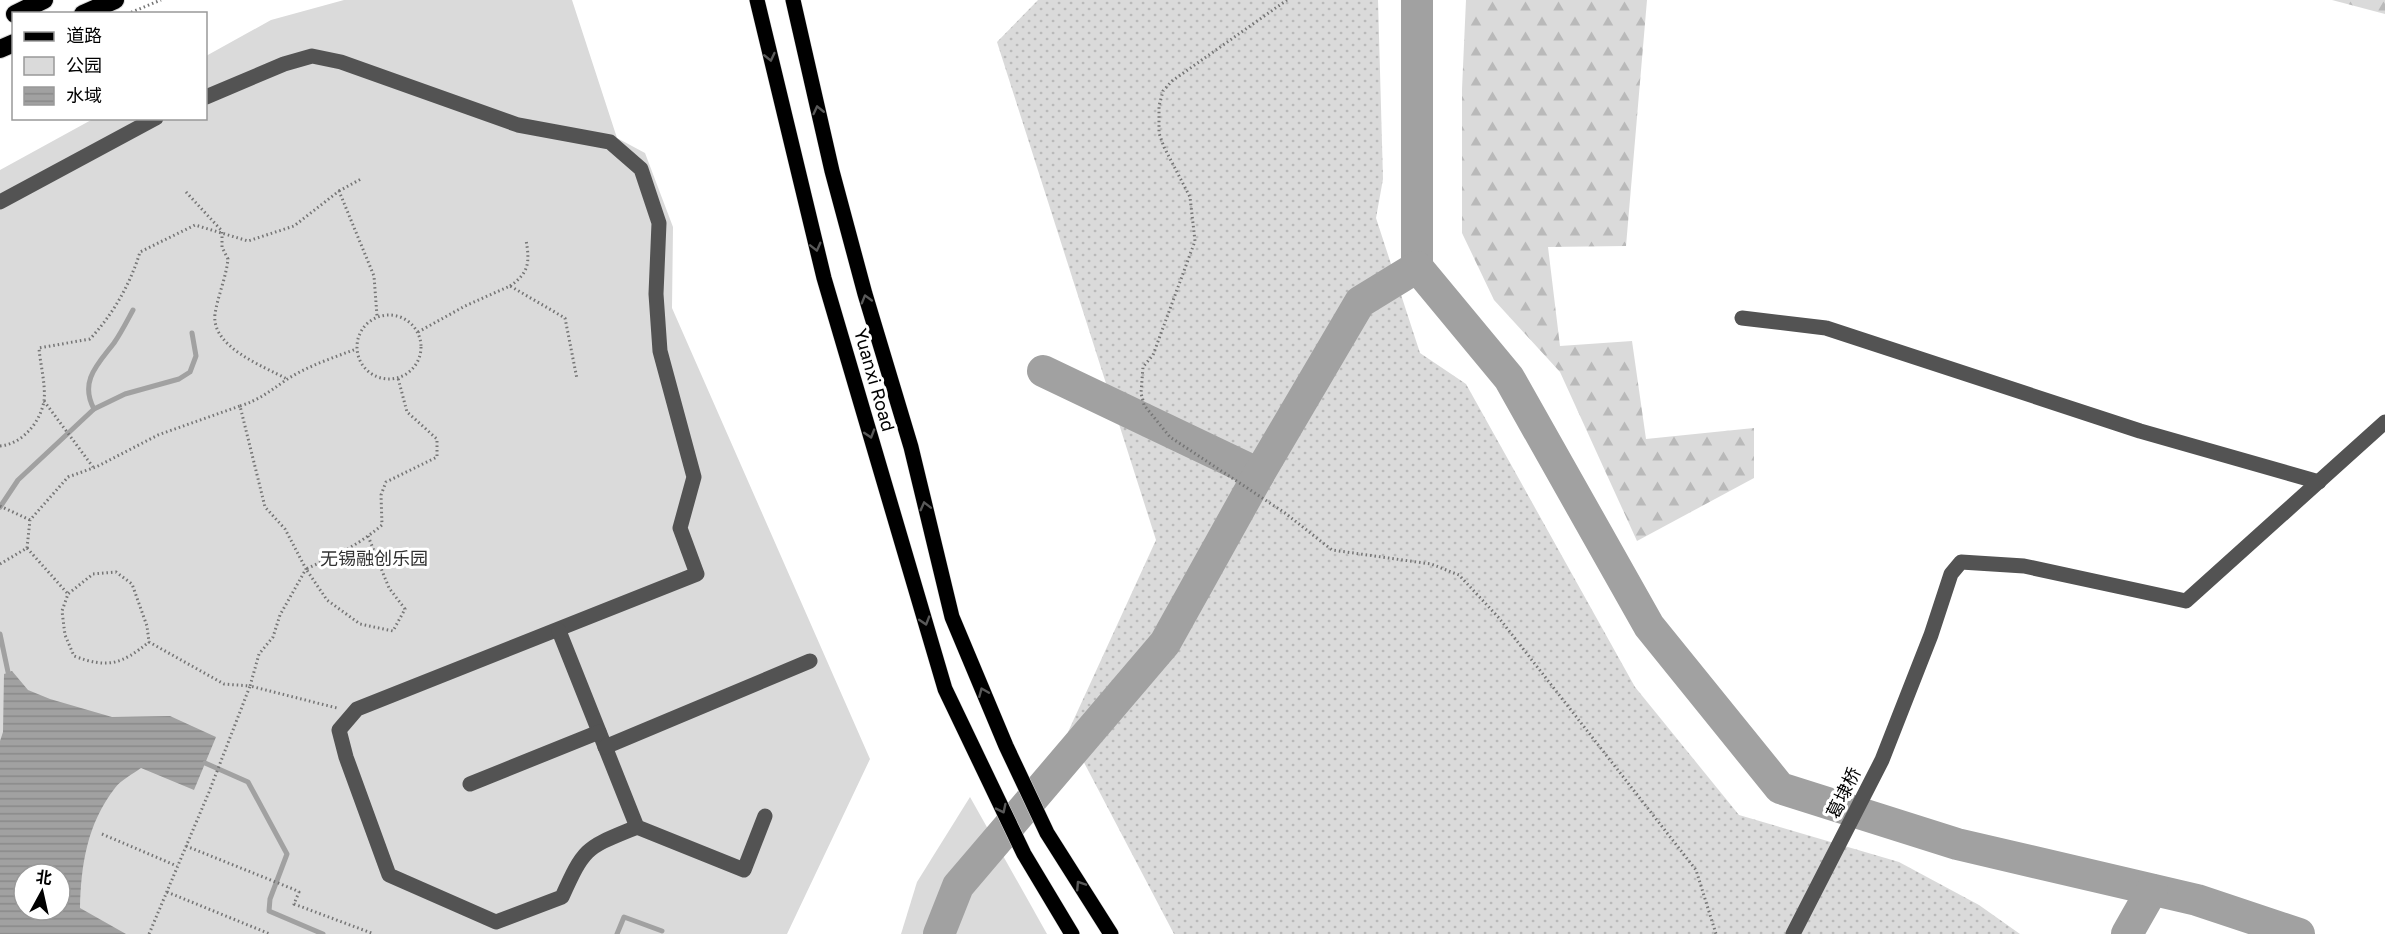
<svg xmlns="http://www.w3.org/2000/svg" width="2385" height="934" viewBox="0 0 2385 934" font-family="'Golos Text','Noto Sans SC',sans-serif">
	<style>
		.grass { fill: url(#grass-dots) }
		.forest { fill: url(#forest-firs) }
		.park { fill: #dadada; fill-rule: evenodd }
		.water { fill: url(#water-rules); fill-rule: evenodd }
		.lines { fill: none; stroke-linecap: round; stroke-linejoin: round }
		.stream { stroke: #a1a1a1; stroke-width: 5 }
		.river { stroke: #a1a1a1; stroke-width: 32 }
		.major-casing { stroke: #dbdbdb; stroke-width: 16 }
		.highway-casing { stroke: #dbdbdb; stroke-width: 20 }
		.path { stroke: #757575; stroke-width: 3; stroke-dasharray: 1.5 3; stroke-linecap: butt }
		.minor { stroke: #535353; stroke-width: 15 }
		.major { stroke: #000; stroke-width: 15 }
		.highway { stroke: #000; stroke-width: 18 }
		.oneway { stroke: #595959 }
		.labels { text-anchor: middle; stroke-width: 6; stroke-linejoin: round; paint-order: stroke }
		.street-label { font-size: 18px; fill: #000; stroke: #fff }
		.park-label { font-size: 18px; fill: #313131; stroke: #fff }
	</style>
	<defs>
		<pattern id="grass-dots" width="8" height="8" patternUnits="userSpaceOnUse" patternTransform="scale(1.5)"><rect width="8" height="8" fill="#dadada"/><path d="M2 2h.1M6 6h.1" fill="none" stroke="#b9b9b9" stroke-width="1.8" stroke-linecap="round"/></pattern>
		<pattern id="forest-firs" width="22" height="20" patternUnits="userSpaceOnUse" patternTransform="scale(1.5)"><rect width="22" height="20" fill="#dadada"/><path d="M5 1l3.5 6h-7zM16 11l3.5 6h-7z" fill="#b9b9b9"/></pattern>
		<pattern id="water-rules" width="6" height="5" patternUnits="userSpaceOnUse" patternTransform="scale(1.5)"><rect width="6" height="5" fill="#a1a1a1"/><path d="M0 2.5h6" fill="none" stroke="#898989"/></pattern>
	</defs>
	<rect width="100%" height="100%" fill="#fff"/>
	<path class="grass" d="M1038,0H1378L1383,179L1376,218L1420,353L1466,384L1635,687L1739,815L1899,862L1979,905L2020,934H1174L1068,732L1156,540L997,42Z"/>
	<g class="forest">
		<path d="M1466,0H1647L1626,246L1548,247L1560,346L1632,341L1646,439L1754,428V478L1637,541L1560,372L1494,300L1462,233V89Z"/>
		<path d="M2332,0H2385V14Z"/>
	</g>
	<g class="park">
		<path d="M344,0H572L617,138L645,153L673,227L672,308L870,759L787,934H0V170L93,119L206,118V56L271,20ZM24,874H60V910H24Z"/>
		<path d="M970,797L1047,934H901L917,882Z"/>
	</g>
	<path class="water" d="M12,671L28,690L50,699L112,717L170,716L216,737L194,790L141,768C133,774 121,780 115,788C87,824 81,865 80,908L126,934H0V741L3,732L4,674ZM24,874H60V910H24Z"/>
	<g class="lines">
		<g class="stream">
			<path d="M94,409L125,394L179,379L190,372L196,356L192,333"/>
			<path d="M0,507L18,480L94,409C79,381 98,364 114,343C121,333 127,321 133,310"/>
			<path d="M0,634L8,672"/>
			<path d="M205,763L248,782L287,854L270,899L269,911L323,934"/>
			<path d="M617,934L624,917L662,931"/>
		</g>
		<g class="river">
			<path d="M1417,267V0"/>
			<path d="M1043,371L1259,474"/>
			<path d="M939,934L958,886L1165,643L1259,474L1360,302L1417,267L1509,378L1649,626L1780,788L1957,844L2197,900L2299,934"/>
			<path d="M2127,934L2152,890"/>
		</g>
		<defs>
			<g id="major">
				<path d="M757,0L824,278L945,689L1024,854L1072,934"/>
				<path d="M793,0L832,171L865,294L911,447L952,617L1006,746L1047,833L1111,934"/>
			</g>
			<g id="highway">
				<path d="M15,14L44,0"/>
				<path d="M83,14L115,0"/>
				<path d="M0,49L14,43"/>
			</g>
		</defs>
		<use href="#major" class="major-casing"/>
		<use href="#highway" class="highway-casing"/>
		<g class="path">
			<path d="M1287,0L1172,81L1163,91L1159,106V133L1164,147L1190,197L1195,241L1153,355L1143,367L1141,393L1144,405L1170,437L1285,513L1332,550L1431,564L1459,575L1499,618L1696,870L1716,934"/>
			<path d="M127,14L161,0"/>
			<path d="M339,191L361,179"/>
			<path d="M186,192L222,231V247L228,259C226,278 218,295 215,314C211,347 263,366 287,379"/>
			<path d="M510,286C529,273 530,262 526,240"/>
			<circle cx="389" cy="347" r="32"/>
			<path d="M418,332L465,306L510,286L565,318L577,379"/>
			<path d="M44,401L93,467"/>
			<path d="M240,406C259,400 270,391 286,380C307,366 333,358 356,349"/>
			<path d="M0,446C22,444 40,423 44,401C46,385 40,363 39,348L90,339C113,314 130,285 140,252L195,225L248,241L294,226L339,191L374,276L377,316"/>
			<path d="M0,506L30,520"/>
			<path d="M368,536L389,588L405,609L393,631L360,624L327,600L306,569C336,555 356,547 382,525L381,495L386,482L437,457V439L407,412L398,378"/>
			<path d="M27,548L30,520L68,477L96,467L158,435L240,406L265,507L285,529L306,569L280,615L273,637L259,654L250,686L224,684L149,642L147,626L132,584L116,572L93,574L68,594L62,611L65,635L74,656C108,669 122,664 149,642"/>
			<path d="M0,564L27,548L68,594"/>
			<path d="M102,834L177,866"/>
			<path d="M186,846L293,889L299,892L294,904L374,934"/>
			<path d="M167,892L270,934"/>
			<path d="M149,934L209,792L250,686L337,708"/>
		</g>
		<g class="minor">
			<path d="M206,97L284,64L312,56L341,62L518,125L610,142L641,169L659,223L656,294L660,351L694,477L680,528L697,574L357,709L339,730L346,757L389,875L496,922L562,897C585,846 586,848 637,827"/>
			<path d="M0,202L156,118"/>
			<path d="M1742,318L1826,328L2140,431L2319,482"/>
			<path d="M559,631L637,827L744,870L765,816"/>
			<path d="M605,747L810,661"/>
			<path d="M470,784L599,732"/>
			<path d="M1793,934L1882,760L1931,635L1951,574L1961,562L2024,566L2186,601L2385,422"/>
		</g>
		<use href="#major" class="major"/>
		<use href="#highway" class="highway"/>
	</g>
	<defs><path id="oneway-chevron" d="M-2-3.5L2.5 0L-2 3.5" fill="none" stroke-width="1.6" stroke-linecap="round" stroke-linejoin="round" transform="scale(1.5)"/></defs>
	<g class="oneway">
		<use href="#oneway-chevron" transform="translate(770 57) rotate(77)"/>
		<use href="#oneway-chevron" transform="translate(818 110) rotate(-103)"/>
		<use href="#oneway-chevron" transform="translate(816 247) rotate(76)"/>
		<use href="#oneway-chevron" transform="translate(866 299) rotate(-106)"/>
		<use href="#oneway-chevron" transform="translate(870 434) rotate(73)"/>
		<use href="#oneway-chevron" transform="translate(925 506) rotate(-104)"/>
		<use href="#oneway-chevron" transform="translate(925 621) rotate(73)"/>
		<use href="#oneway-chevron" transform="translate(983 692) rotate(-113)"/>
		<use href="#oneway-chevron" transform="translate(1002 809) rotate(64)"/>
		<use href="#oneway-chevron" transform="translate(1080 885) rotate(-123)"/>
	</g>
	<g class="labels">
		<g class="street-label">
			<text transform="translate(874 380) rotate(74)" y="6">Yuanxi Road</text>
			<text transform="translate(1844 793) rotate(-64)" y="6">葛埭桥</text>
		</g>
		<g class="park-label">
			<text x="374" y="565">无锡融创乐园</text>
		</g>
	</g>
	<rect x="12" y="12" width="195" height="108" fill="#ffffff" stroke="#999999" stroke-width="1.5"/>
	<rect x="24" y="32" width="30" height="9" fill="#000000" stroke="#999999" stroke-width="1.5"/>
	<text x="66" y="42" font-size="18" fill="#000000">道路</text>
	<rect x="24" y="57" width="30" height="18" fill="#dadada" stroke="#999999" stroke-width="1.5"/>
	<text x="66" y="72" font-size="18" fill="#000000">公园</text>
	<rect x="24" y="87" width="30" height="18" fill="url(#water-rules)" stroke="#999999" stroke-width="1.5"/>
	<text x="66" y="102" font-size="18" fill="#000000">水域</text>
	<g transform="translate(42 892) rotate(8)"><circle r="28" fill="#ffffff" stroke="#999999" stroke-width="1.5"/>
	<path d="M0-4.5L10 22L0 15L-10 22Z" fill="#000000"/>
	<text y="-9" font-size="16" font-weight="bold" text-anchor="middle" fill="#000000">北</text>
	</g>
</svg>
